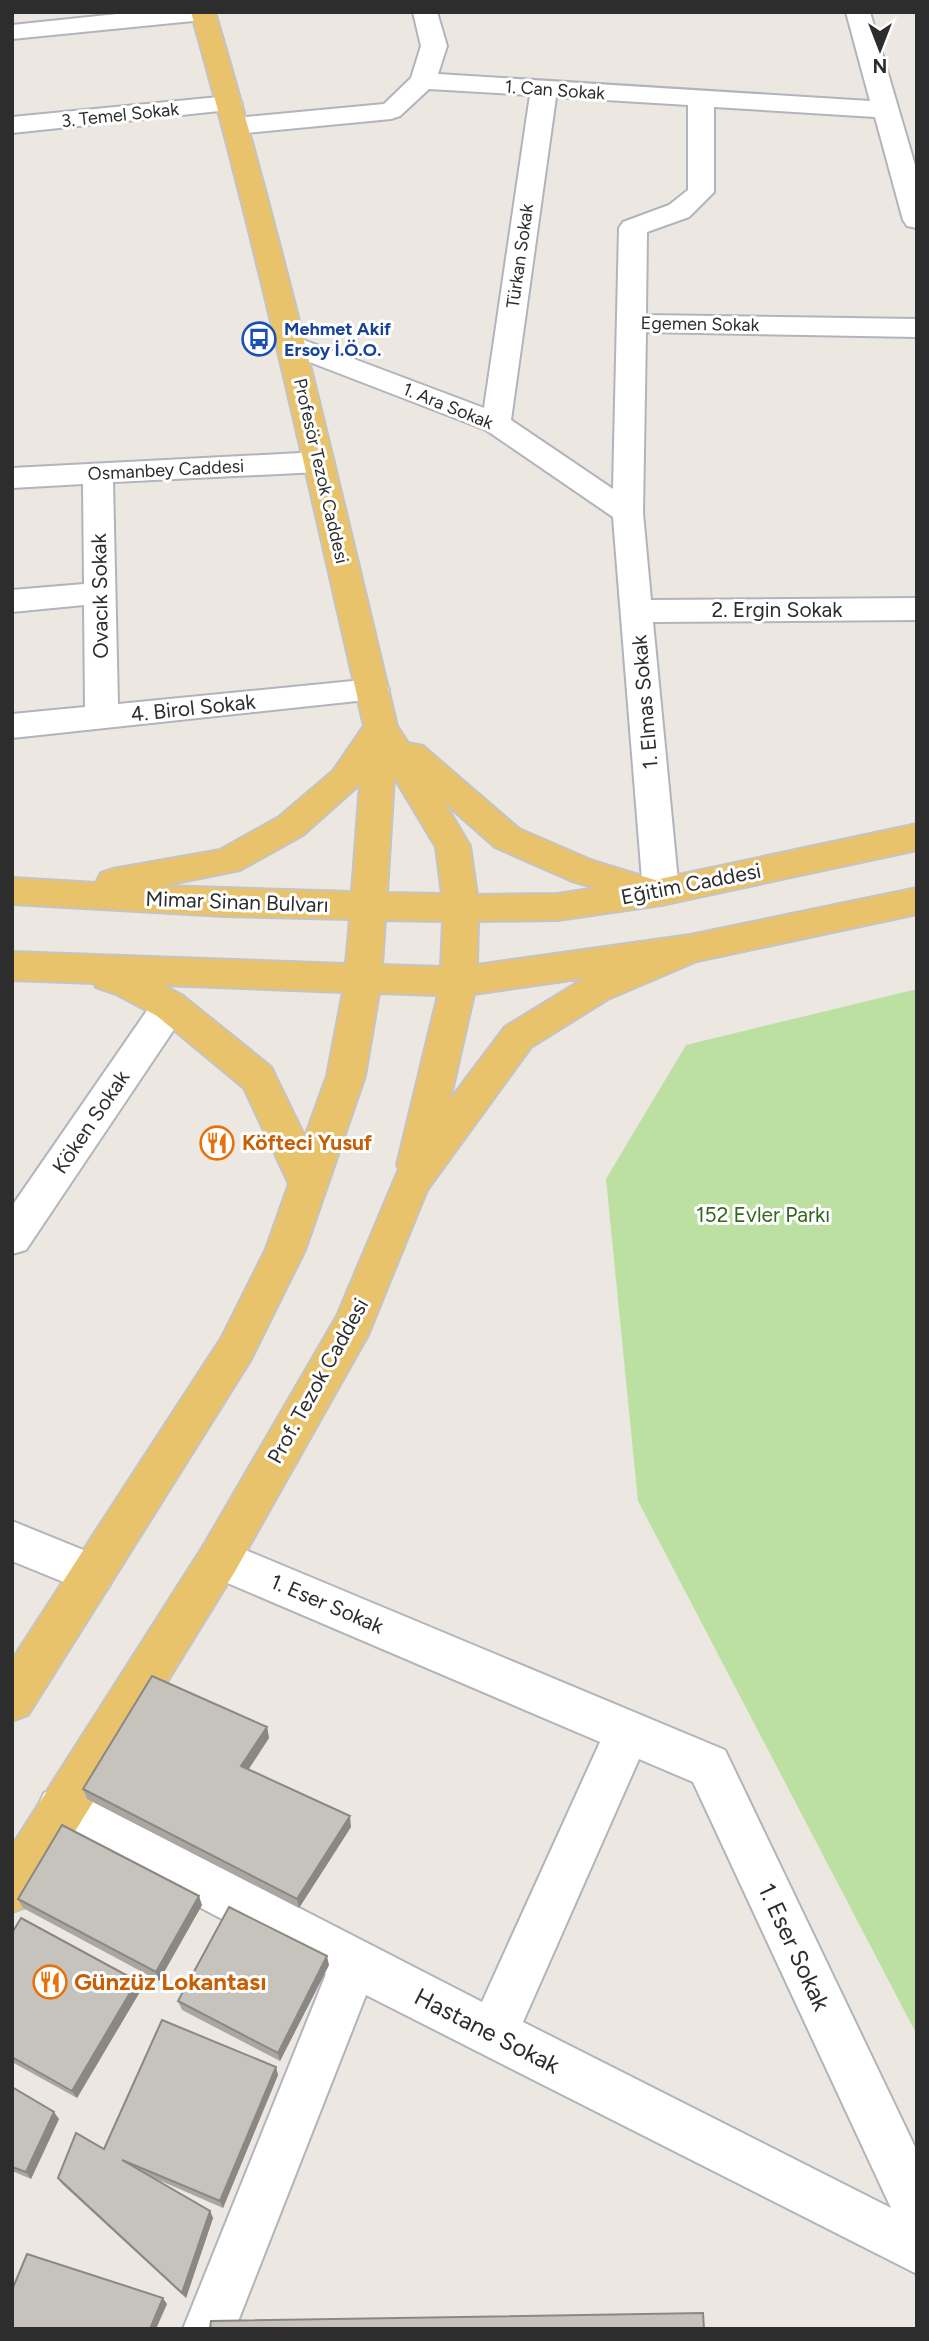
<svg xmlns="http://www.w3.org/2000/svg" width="929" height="2341" viewBox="0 0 929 2341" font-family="Figtree,sans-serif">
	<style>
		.green { fill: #bbe0a1 }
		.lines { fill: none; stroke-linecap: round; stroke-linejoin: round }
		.street-casing { stroke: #b1b4bc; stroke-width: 4 }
		.primary-casing { stroke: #c4c4c4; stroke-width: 4 }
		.street { fill: #fff; fill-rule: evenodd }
		.primary { fill: #e9c36b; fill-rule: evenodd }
		.wall { fill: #aaa7a2 }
		.shaded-wall { fill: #8b8884 }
		.building { fill: #c6c2bc; stroke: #8b8884; stroke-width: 2 }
		.labels { text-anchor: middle; stroke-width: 6; stroke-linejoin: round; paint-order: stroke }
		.far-street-label { font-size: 18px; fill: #2d2d2d; stroke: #fff }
		.far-transit-label { font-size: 18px; font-weight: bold; fill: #164399; stroke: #fff; text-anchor: start }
		.street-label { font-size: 21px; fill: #2d2d2d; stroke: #fff }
		.food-label { font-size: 21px; font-weight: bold; fill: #c56008; stroke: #fff; text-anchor: start }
		.park-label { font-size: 21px; fill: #336720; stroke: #fff }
		.near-street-label { font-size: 24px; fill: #2d2d2d; stroke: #fff }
		.near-food-label { font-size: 24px; font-weight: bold; fill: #c56008; stroke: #fff; text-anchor: start }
	</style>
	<rect width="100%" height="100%" fill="#ede7e1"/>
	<path class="green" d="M917,989V2035L638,1501L606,1179L686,1045Z"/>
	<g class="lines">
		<defs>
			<g id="street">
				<path d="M136,12L215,13L212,18L203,20L12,39V25Z"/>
				<path d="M413,12H437L447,46L438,74L870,101L846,12H870L917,172V228L907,226L903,220L875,117L714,107V192L689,217L647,232L646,315L917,319V337L646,332L643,513L651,600L917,598V620L653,622L679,892L673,901L661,905L649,901L643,892L613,517L486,430L281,351L277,345L281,339L291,336L301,339L484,408L530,95L429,89L400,116L391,119L236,134L227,132L223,126L227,120L236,118L384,104L411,78L421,46ZM556,97L688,105V190L669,205L623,222L619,228L613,489L511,420Z"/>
				<path d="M229,96L238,99L242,104L238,109L12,133V117Z"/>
				<path d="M319,452L330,455L334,462L330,469L319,472L113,482L118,704L373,679L385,682L389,690L385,698L12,738V714L85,707L84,605L12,612V590L84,584L83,484L12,488V468Z"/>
				<path d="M170,992L183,996L188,1006L183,1016L26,1250L12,1254V1206L157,996Z"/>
				<path d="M12,1521L108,1560L115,1574L108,1588L93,1594L12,1561Z"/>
				<path d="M219,1539L725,1750L917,2151V2274L366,1995L235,2329H183L326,1974L44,1825L37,1809L44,1793L60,1786L76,1793L482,2002L600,1742L204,1573L197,1559L204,1545ZM639,1759L693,1782L891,2208L523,2022Z"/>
			</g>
			<path id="primary" d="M191,12H215C285,248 340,488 397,726L408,743L423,746L519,829L593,861L655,880L917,824V850L661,905L558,920L478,921L477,965L690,935L917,888V914L697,961L608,999L531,1047L427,1190L368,1335L234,1573L29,1906L12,1912V1846L204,1545L337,1316L399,1169L397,1165L438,995L379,993L365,1076L305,1250L250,1361L28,1715L12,1721V1660L222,1337L266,1249L289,1184L244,1088L157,1016L116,994L96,987L94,983L12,980V952L346,964L350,919L225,916L12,904V878L96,883L101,873L113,869L220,850L279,817L333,771L364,726C309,488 258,248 191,12ZM394,777L436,847L442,894L387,893ZM360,784L352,892L161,886L240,870L303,835ZM444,802L495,847L572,881L596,888L558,894L477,895L470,846ZM385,920L443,921L441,967L382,965ZM585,978L505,1027L450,1100L474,994ZM163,985L343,992L327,1076L305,1137L271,1067L183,996Z"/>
		</defs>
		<use href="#street" class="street-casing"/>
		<use href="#primary" class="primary-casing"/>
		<use href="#street" class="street"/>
		<use href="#primary" class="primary"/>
	</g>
	<g class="wall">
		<path d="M267,1727L269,1738L249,1769L351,1827L299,1908L87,1799L83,1789Z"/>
		<path d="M18,1899L202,1905L159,1981L23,1908Z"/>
		<path d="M12,1933L141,1990L77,2098L12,2062Z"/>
		<path d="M329,1965L280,2061L182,2010L178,2001Z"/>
		<path d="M276,2067L278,2075L223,2208L154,2178L210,2211L213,2218L186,2298L62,2184L58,2178L104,2149Z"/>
		<path d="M12,2087L59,2119L31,2179L12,2171Z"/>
	</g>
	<g class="shaded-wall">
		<path d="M267,1727L269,1738L244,1776L241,1766Z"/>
		<path d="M350,1816L351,1827L299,1908L297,1899Z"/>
		<path d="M199,1896L202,1905L159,1981L156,1972Z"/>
		<path d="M327,1956L329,1965L280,2061L278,2053Z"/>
		<path d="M137,1981L141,1990L77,2098L72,2091Z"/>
		<path d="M276,2067L278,2075L223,2208L220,2201Z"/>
		<path d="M54,2112L59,2119L31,2179L26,2172Z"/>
		<path d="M210,2211L213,2218L186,2298L182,2293Z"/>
		<path d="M163,2298L167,2304L156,2329H150Z"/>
	</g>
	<g class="building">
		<path d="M152,1676L267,1727L241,1766L350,1816L297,1899L83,1789Z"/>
		<path d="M62,1825L199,1896L156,1972L18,1899Z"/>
		<path d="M229,1907L327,1956L278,2053L178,2001Z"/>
		<path d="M21,1918L137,1981L72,2091L12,2057V1933Z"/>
		<path d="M162,2020L276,2067L220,2201L122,2160L210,2211L182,2293L58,2178L76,2133L104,2149Z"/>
		<path d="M12,2087L54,2112L26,2172L12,2167Z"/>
		<path d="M27,2254L163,2298L150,2329H12V2290Z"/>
		<path d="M703,2313L704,2329H210L211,2321Z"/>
	</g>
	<defs>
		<symbol id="bus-ring" viewBox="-11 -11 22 22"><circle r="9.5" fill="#fff" stroke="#1a4fb4" stroke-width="1.5"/><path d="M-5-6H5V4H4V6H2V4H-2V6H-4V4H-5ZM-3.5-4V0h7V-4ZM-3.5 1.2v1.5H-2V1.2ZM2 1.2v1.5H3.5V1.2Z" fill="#1a4fb4"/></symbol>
		<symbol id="restaurant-ring" viewBox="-11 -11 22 22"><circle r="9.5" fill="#fff" stroke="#e8710a" stroke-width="1.5"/><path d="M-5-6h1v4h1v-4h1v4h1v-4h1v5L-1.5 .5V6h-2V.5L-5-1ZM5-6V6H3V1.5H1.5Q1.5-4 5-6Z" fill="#e8710a"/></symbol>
	</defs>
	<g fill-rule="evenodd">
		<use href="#bus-ring" x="240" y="320" width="38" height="38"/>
		<use href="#restaurant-ring" x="198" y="1124" width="38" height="38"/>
		<use href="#restaurant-ring" x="31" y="1963" width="38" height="38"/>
	</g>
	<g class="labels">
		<g class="far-street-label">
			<text transform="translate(555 90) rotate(4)" y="6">1. Can Sokak</text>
			<text transform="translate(120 115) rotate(-6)" y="6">3. Temel Sokak</text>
			<text transform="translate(520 256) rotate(-82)" y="6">Türkan Sokak</text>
			<text transform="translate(700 324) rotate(1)" y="6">Egemen Sokak</text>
			<text transform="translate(448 406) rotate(22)" y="6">1. Ara Sokak</text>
			<text transform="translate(166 470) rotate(-3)" y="6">Osmanbey Caddesi</text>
			<text transform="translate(321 471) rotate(77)" y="6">Profesör Tezok Caddesi</text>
		</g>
		<g class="far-transit-label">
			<text x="284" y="335">Mehmet Akif<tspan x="284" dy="21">Ersoy İ.Ö.O.</tspan></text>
		</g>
		<g class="street-label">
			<text transform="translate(100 596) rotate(-91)" y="7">Ovacık Sokak</text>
			<text x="777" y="617">2. Ergin Sokak</text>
			<text transform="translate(645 702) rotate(-95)" y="7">1. Elmas Sokak</text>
			<text transform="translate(193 708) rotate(-6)" y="7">4. Birol Sokak</text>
			<text transform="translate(691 884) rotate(-11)" y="7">Eğitim Caddesi</text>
			<text transform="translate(237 902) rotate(2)" y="7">Mimar Sinan Bulvarı</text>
			<text transform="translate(91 1122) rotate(-56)" y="7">Köken Sokak</text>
			<text transform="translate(318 1381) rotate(-61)" y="7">Prof. Tezok Caddesi</text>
			<text transform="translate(327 1604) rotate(23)" y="7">1. Eser Sokak</text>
		</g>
		<g class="food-label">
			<text x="242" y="1150">Köfteci Yusuf</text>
		</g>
		<g class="park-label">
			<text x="763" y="1222">152 Evler Parkı</text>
		</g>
		<g class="near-street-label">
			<text transform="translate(794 1947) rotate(65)" y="8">1. Eser Sokak</text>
			<text transform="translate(487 2031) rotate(27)" y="8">Hastane Sokak</text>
		</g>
		<g class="near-food-label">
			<text x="74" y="1990">Günzüz Lokantası</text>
		</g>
	</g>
	<rect width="929" height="2341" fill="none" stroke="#2d2d2d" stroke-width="28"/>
	<g transform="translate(880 49) rotate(180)" stroke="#ffffff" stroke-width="5" paint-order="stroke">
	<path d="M0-5L12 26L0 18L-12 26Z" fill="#2d2d2d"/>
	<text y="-10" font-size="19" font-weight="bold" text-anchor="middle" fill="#2d2d2d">N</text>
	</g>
</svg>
